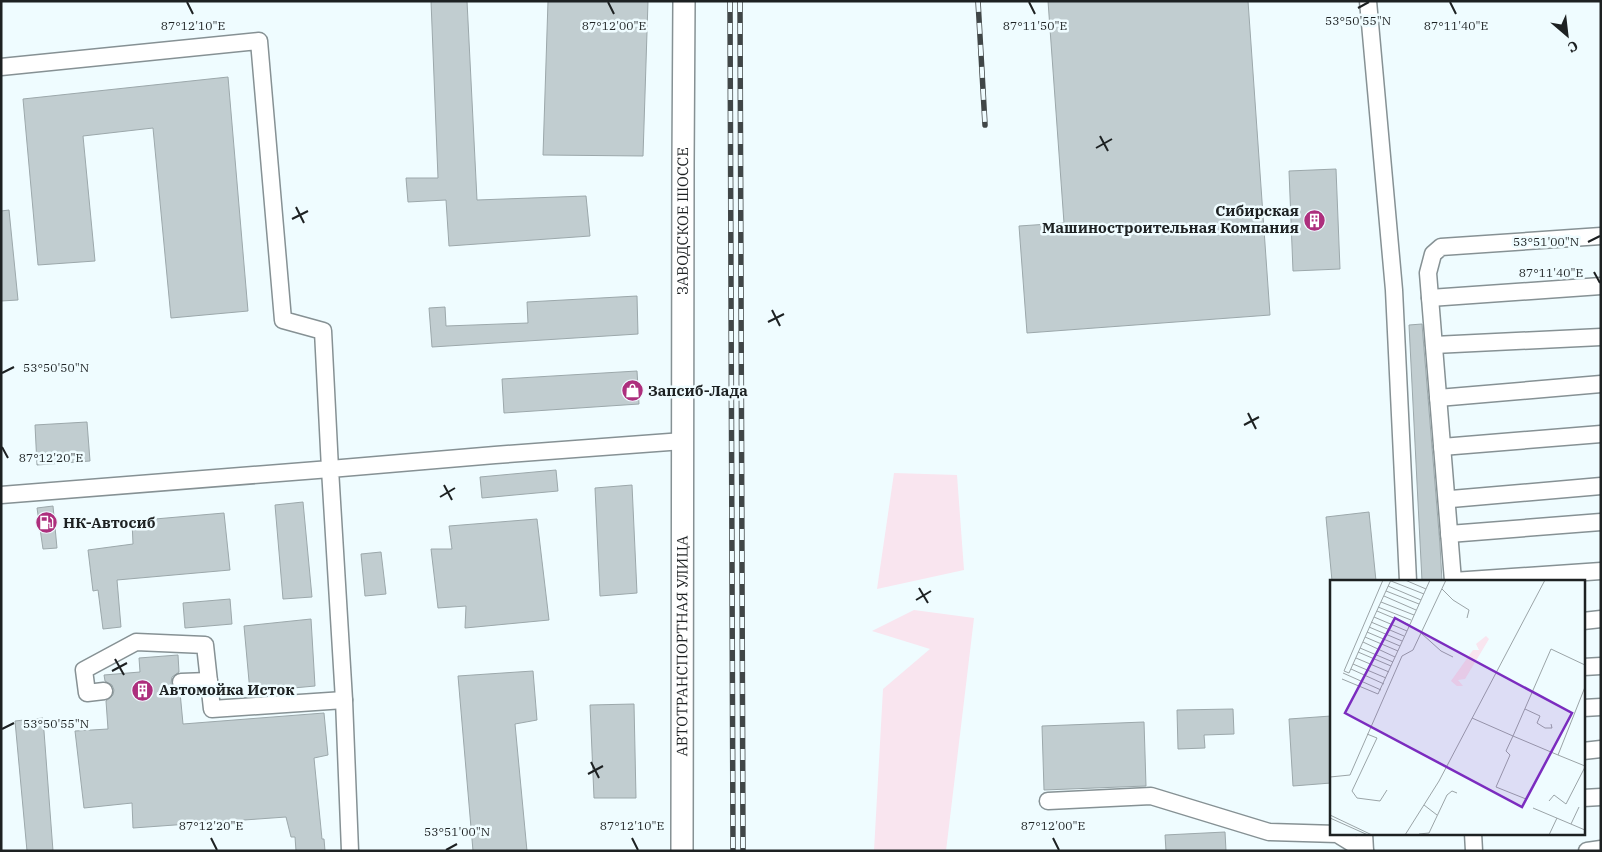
<svg xmlns="http://www.w3.org/2000/svg" width="1602" height="852" viewBox="0 0 1602 852" font-family="'IBM Plex Serif',serif">
	<style>
		.green { fill: #f9e5ef }
		.building { fill: #c1cdd0; stroke: #9ca8ab }
		.lines { fill: none; stroke-linecap: round; stroke-linejoin: round }
		.minor-casing { stroke: #869194; stroke-width: 19 }
		.major-casing { stroke: #869194; stroke-width: 24 }
		.minor { stroke: #fff; stroke-width: 16 }
		.major { stroke: #fff; stroke-width: 21 }
		.rail-casing { stroke: #404647; stroke-width: 5.5 }
		.rail { stroke: #effcff; stroke-width: 4; stroke-dasharray: 11; stroke-linecap: butt }
		.ticks { fill: none; stroke: #1d2122; stroke-width: 2 }
		.labels { text-anchor: middle; stroke-width: 5; stroke-linejoin: round; paint-order: stroke }
		.poi-label { font-size: 15px; font-weight: bold; fill: #1d2122; stroke: #effcff; text-anchor: start }
		.street-label { font-size: 15px; fill: #1d2122; stroke: #effcff }
		.inset-road { fill: none; stroke: #9ba4a7; stroke-width: 1 }
		.view { fill: #7b2cbf; fill-opacity: 0.15; stroke: #7b2cbf; stroke-width: 2.5 }
		.inset-edge { fill: none; stroke: #1d2122; stroke-width: 2.5 }
		.ticks-label { font-size: 12px; text-anchor: middle; fill: #1d2122; stroke: #effcff; stroke-width: 5; stroke-linejoin: round; paint-order: stroke }
	</style>
	<rect width="100%" height="100%" fill="#effcff"/>
	<g class="green">
		<path d="M894,473L957,475L964,570L877,589Z"/>
		<path d="M914,610L974,618L946,851H874L883,689L930,649L872,631Z"/>
	</g>
	<g class="building">
		<path d="M431,1H467L477,200L586,196L590,236L449,246L446,200L408,202L406,178H438Z"/>
		<path d="M548,1H648L643,156L543,155Z"/>
		<path d="M1048,1H1248L1270,315L1027,333L1019,226L1064,223Z"/>
		<path d="M228,77L248,311L171,318L153,128L83,136L95,261L38,265L23,99Z"/>
		<path d="M1336,169L1340,269L1293,271L1289,171Z"/>
		<path d="M9,210L18,300L1,301V211Z"/>
		<path d="M637,296L638,334L432,347L429,308L445,307L446,326L528,323L527,302Z"/>
		<path d="M1422,324L1440,545L1442,581H1422L1409,325Z"/>
		<path d="M637,371L639,404L504,413L502,379Z"/>
		<path d="M87,422L90,461L37,465L35,425Z"/>
		<path d="M556,470L558,491L482,498L480,477Z"/>
		<path d="M632,485L637,593L600,596L595,488Z"/>
		<path d="M303,502L312,597L283,599L275,505Z"/>
		<path d="M53,506L57,548L43,549L37,508Z"/>
		<path d="M1369,512L1376,581H1332L1326,517Z"/>
		<path d="M224,513L230,570L117,580L121,627L103,629L98,590L93,591L88,550L133,544L132,521Z"/>
		<path d="M537,519L549,620L465,628L466,606L438,608L431,549H452L449,526Z"/>
		<path d="M381,552L386,594L365,596L361,554Z"/>
		<path d="M230,599L232,624L185,628L183,603Z"/>
		<path d="M311,619L315,686L250,692L244,626Z"/>
		<path d="M178,655L179,672L172,677L171,683L173,688L180,692L183,724L324,713L328,755L314,758L322,839H324L325,851H296L295,837H291L286,817L133,828L132,803L84,808L75,731L108,729L106,701L113,695L114,690L112,685L105,681L104,675L140,672L139,658Z"/>
		<path d="M533,671L537,720L515,724L527,851H473L458,676Z"/>
		<path d="M634,704L636,798H594L590,705Z"/>
		<path d="M1233,709L1234,734L1204,735L1205,748L1178,749L1177,710Z"/>
		<path d="M1331,716V783L1293,786L1289,719Z"/>
		<path d="M43,718L53,851H27L15,721Z"/>
		<path d="M1144,722L1146,786L1044,790L1042,726Z"/>
		<path d="M1225,832L1226,851H1166L1165,835Z"/>
	</g>
	<g class="lines">
		<defs>
			<g id="minor">
				<path d="M1368,1L1394,290L1408,581"/>
				<path d="M1,67L259,41L283,320L323,331L330,469L1,495"/>
				<path d="M1601,236L1441,247L1433,254L1428,273L1453,581L1601,571"/>
				<path d="M1430,298L1601,286"/>
				<path d="M1434,345L1601,337"/>
				<path d="M1438,398L1601,384"/>
				<path d="M1442,447L1601,434"/>
				<path d="M1451,499L1601,486"/>
				<path d="M1449,534L1601,522"/>
				<path d="M1583,621L1601,619"/>
				<path d="M1583,667L1601,666"/>
				<path d="M181,682L209,681"/>
				<path d="M104,691L87,693L84,670L136,642L205,645L212,709L344,700"/>
				<path d="M1583,708L1601,707"/>
				<path d="M1583,751L1601,749"/>
				<path d="M1583,798L1601,797"/>
				<path d="M1048,801L1151,796L1269,832L1337,834L1365,851"/>
				<path d="M1364,833L1365,851"/>
				<path d="M1473,833L1474,851"/>
				<path d="M350,851L344,700L330,469L495,455L683,441"/>
				<path d="M1587,851L1601,849"/>
			</g>
			<g id="major">
				<path id="s1" d="M682,851L683,164L684,1"/>
			</g>
		</defs>
		<use href="#minor" class="minor-casing"/>
		<use href="#major" class="major-casing"/>
		<use href="#minor" class="minor"/>
		<use href="#major" class="major"/>
		<defs>
			<g id="rail">
				<path d="M730,1L733,851"/>
				<path d="M740,1L743,851"/>
				<path d="M978,1L985,125"/>
			</g>
		</defs>
		<use href="#rail" class="rail-casing"/>
		<use href="#rail" class="rail"/>
	</g>
	<path class="ticks" d="M187,2L193,14M608,2L614,14M1029,2L1035,14M1450,2L1456,14M1358,8L1369,2M1100,136L1108,151M1096,148L1112,139M296,207L304,223M292,219L308,211M1588,242L1600,236M1594,272L1600,283M772,310L780,326M768,322L784,314M2,373L14,367M1248,413L1256,429M1244,425L1259,417M2,447L8,458M444,485L452,500M440,497L455,488M919,588L928,603M916,600L931,591M115,659L124,675M112,671L127,663M2,729L14,723M591,762L599,778M588,774L603,766M211,838L217,850M632,838L638,850M1053,838L1059,850M446,850L457,844"/>
	<defs>
		<symbol id="building-disc" viewBox="-11 -11 22 22"><circle r="9.5" fill="#ad2f7d" stroke="#effcff"/><path d="M-4-6H4V6H1V3H-1V6H-4ZM-2.5-4.3h1.7v1.8h-1.7ZM.8-4.3h1.7v1.8H.8ZM-2.5-1h1.7V.8h-1.7ZM.8-1h1.7V.8H.8Z" fill="#fff"/></symbol>
		<symbol id="shop-disc" viewBox="-11 -11 22 22"><circle r="9.5" fill="#ad2f7d" stroke="#effcff"/><path d="M-5-2.5h2.3a2.7 3.5 0 0 1 5.4 0H5L5.5 6h-11ZM-1.5-2.5h3a1.5 2.3 0 0 0-3 0Z" fill="#fff"/></symbol>
		<symbol id="fuel-disc" viewBox="-11 -11 22 22"><circle r="9.5" fill="#ad2f7d" stroke="#effcff"/><path d="M-5.5-6h7V0h2V4h1.3V-2.5L3-4.5l.8-.8L6-3V5H2.5V1h-1V6h-7ZM-4.2-4.7v3.2H.2V-4.7Z" fill="#fff"/></symbol>
	</defs>
	<g fill-rule="evenodd">
		<use href="#building-disc" x="1302" y="208" width="25" height="25"/>
		<use href="#shop-disc" x="620" y="378" width="25" height="25"/>
		<use href="#fuel-disc" x="34" y="510" width="25" height="25"/>
		<use href="#building-disc" x="130" y="678" width="25" height="25"/>
	</g>
	<g class="labels">
		<g class="poi-label">
			<text x="1299" y="216" text-anchor="end">Сибирская<tspan x="1299" dy="17">Машиностроительная Компания</tspan></text>
			<text x="648" y="396">Запсиб-Лада</text>
			<text x="63" y="528">НК-Автосиб</text>
			<text x="159" y="695">Автомойка Исток</text>
		</g>
		<g class="street-label">
			<text dy="5" stroke="none"><textPath href="#s1" startOffset="630">ЗАВОДСКОЕ ШОССЕ</textPath></text>
			<text dy="5" stroke="none"><textPath href="#s1" startOffset="205">АВТОТРАНСПОРТНАЯ УЛИЦА</textPath></text>
		</g>
	</g>
	<g transform="translate(1330 580)">
		<rect width="255" height="255" fill="#effcff"/>
		<path d="M156,56L159,59L135,99L128,100L133,106H127L121,101L143,70H149L146,64Z" fill="#f9e5ef"/>
		<path class="inset-road" d="M61,0L44,37L77,51L100,0M75,0L96,9M61,1L94,14M58,6L91,20M112,9L123,20L139,30L137,38M56,11L89,24M54,16L86,30M51,22L84,35M48,27L81,40M47,31L80,45M44,37L19,93L14,91L53,0M41,42L74,56M39,47L72,61M37,52L70,66M91,53L111,71L123,77M35,57L68,71M33,62L65,77M30,68L63,82M28,72L61,86M26,78L59,92M23,84L56,98M21,89L54,104M13,93L51,110M12,99L48,114L77,51M195,129L210,136L207,143L215,148H222L221,144M142,138L183,156L221,69L255,85M37,154L47,158L22,211L27,218L50,221L57,210M228,175L255,186M0,197L20,195L72,76L83,70L116,0M196,219L166,207L180,175L176,171L183,156L228,175L255,107M219,221L224,215L236,224L255,187M94,225L107,235M203,228L255,250M0,235L42,255M0,238L38,255M241,244L249,227M89,254L99,253L117,215L122,211L127,213M75,255L109,201L215,0M219,255L227,238"/>
		<path class="view" d="M65,38L242,133L192,227L15,133Z"/>
		<rect width="255" height="255" class="inset-edge"/>
	</g>
	<g class="ticks-label">
		<text x="1358" y="25">53°50'55"N</text>
		<text x="193" y="30">87°12'10"E</text>
		<text x="614" y="30">87°12'00"E</text>
		<text x="1035" y="30">87°11'50"E</text>
		<text x="1456" y="30">87°11'40"E</text>
		<text x="1546" y="246">53°51'00"N</text>
		<text x="1551" y="277">87°11'40"E</text>
		<text x="56" y="372">53°50'50"N</text>
		<text x="51" y="462">87°12'20"E</text>
		<text x="56" y="728">53°50'55"N</text>
		<text x="211" y="830">87°12'20"E</text>
		<text x="632" y="830">87°12'10"E</text>
		<text x="1053" y="830">87°12'00"E</text>
		<text x="457" y="836">53°51'00"N</text>
	</g>
	<rect width="1602" height="852" fill="none" stroke="#1d2122" stroke-width="5"/>
	<g transform="translate(1567 35) rotate(152)" stroke="#effcff" stroke-width="4" paint-order="stroke">
	<path d="M0-4L9 19L0 12L-9 19Z" fill="#1d2122"/>
	<text y="-8" font-size="14" font-weight="bold" text-anchor="middle" fill="#1d2122">С</text>
	</g>
</svg>
